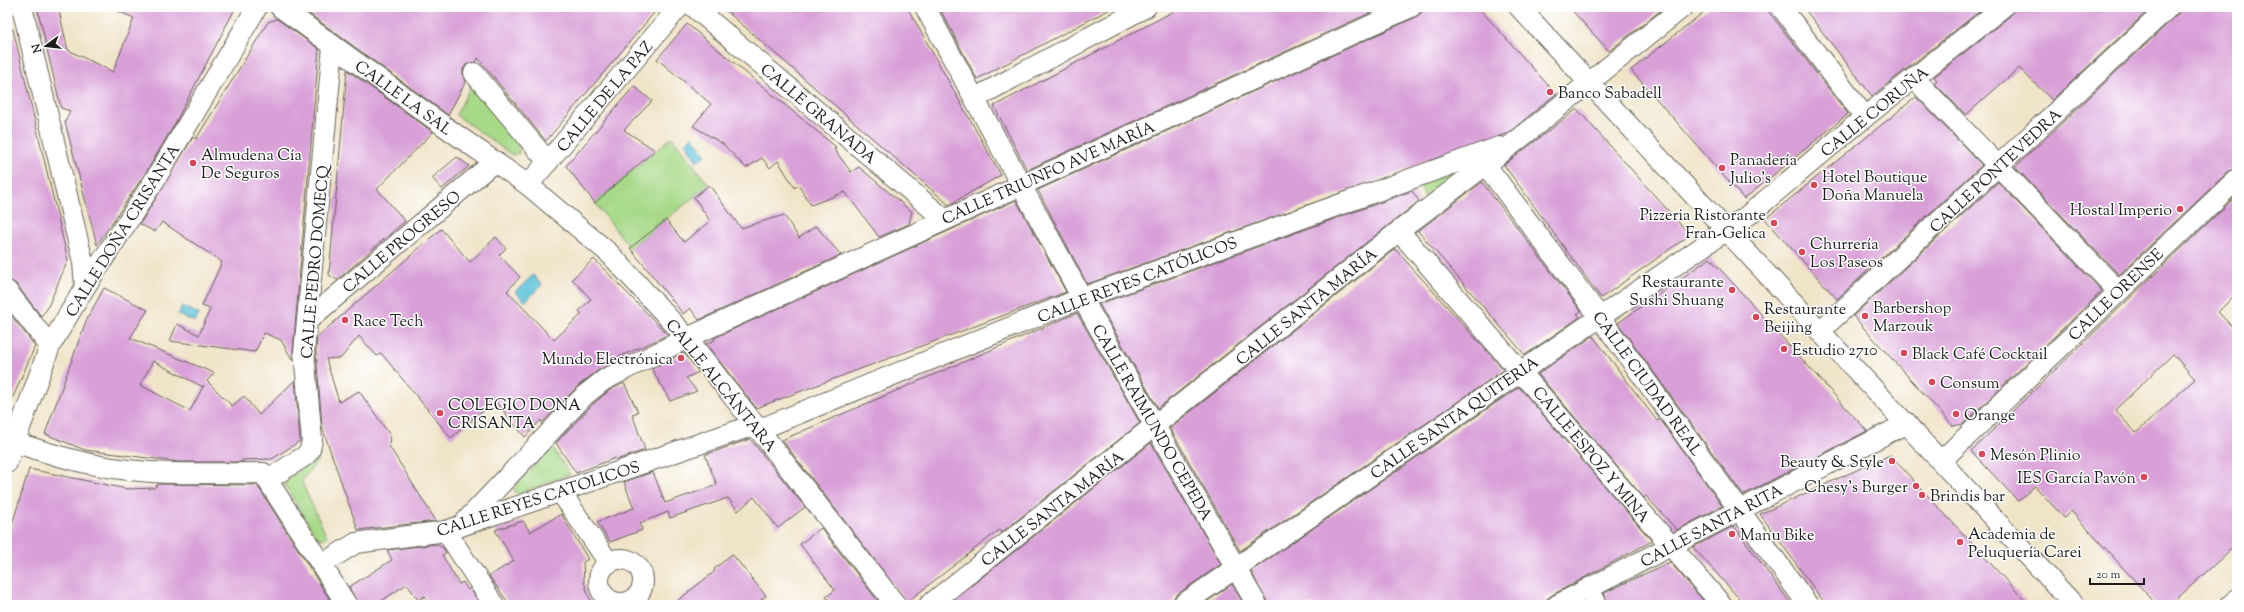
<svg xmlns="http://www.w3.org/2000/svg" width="2244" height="612" viewBox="0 0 2244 612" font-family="'Sorts Mill Goudy',serif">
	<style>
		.green { fill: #a7d988; stroke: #627a52 }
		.water { fill: #59bfd7; stroke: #3a6e7a }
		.building { fill: #d9a0d8; fill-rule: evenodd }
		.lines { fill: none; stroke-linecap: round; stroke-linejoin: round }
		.street-casing { stroke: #666258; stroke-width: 22 }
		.street { stroke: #fff; stroke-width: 20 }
		.poi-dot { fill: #d1495b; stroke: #fff; stroke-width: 1.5 }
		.labels { text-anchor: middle; stroke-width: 3; stroke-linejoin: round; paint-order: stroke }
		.poi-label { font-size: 16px; fill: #1c1c1c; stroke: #fff; text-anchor: start }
		.street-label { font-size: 16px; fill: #1c1c1c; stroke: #fff }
	</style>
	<rect width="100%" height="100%" fill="#fff"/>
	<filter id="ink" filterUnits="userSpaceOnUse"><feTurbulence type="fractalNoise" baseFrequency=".025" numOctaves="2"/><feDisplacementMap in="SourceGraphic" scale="8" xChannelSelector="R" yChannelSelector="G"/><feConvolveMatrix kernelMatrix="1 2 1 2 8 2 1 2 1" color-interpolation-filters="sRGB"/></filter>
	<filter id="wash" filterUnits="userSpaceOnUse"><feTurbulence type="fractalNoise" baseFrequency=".012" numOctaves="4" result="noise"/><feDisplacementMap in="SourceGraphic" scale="16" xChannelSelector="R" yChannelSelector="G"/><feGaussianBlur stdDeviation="0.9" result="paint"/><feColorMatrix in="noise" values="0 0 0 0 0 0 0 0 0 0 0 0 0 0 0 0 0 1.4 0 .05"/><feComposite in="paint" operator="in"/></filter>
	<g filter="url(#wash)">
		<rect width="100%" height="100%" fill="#f0e4c8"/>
		<g class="green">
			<path d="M472,84L519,146V153L512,155L456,115Z"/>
			<path d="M672,137L709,185L630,248L595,203Z"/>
			<path d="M1476,162L1428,202L1418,184Z"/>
			<path d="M552,447L570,474L520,494L515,492L514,487Z"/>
			<path d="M315,458L318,460L303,479L302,483L327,537L322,539L316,536L285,485C286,477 307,466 315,458Z"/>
		</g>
		<g class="water">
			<path d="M692,136L706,155L697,161L685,143Z"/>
			<path d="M533,275L542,285L525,302L515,292Z"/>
			<path d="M182,306L199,314L195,322L178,315Z"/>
		</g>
		<g id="blocks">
			<g class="building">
				<path d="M37,7H58L68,50L113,72L134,18L108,7H236L173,127L146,172L97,245L65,122L70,111L61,108Z"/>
				<path d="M300,7H659L546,141L478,58L476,62L467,64L463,69V75L466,81L448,115Z"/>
				<path d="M722,7H907L1001,175L949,205Z"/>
				<path d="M939,7H1114L977,79Z"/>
				<path d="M1182,7H1383L1027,170L994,106Z"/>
				<path d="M1422,7H1478L1556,94L1508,133L1087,284L1038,190L1416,17L1421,13Z"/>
				<path d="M1569,7H1665L1609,51Z"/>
				<path d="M1710,7H1765L1848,114L1744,199L1631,70Z"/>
				<path d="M1803,7H1985L1872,96Z"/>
				<path d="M2014,7H2152L2052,100L2019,68L1966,115L1934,83L1937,80L1934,77L2010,16Z"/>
				<path d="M2180,7H2237V168L2229,171L2119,275L2015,167L2177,15Z"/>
				<path d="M277,19L319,49L293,351V361L281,340L264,333L255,352L170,341L177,324L199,335L210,309L202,306L222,262L162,222L155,232L140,224L193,137L196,139L268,22Z"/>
				<path d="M687,24L836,147L834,149L851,172L859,167L912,212L909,224L879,237L845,192L811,205L798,185L795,188L778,161L770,168L762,158L746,168L723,144L693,126L711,104L657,59Z"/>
				<path d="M13,29L68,260L47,309L41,316L16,284L7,280V30Z"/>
				<path d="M347,70L433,132L377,189L405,221L337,280L329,275Z"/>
				<path d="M634,86L652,101L624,130L655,150L595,203L566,166Z"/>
				<path d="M1916,97L1982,165L1837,299L1765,219Z"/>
				<path d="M1577,109L1690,235L1601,298L1504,165Z"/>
				<path d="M457,157L469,166L442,189L432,178Z"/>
				<path d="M1482,182L1581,311L1577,314L1580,317L1525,355L1418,231Z"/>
				<path d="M1998,182L2102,291L1963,424L1953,426L1853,316Z"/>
				<path d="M709,185L741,228L784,215L799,238L816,226L841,255L699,320L690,308L683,314L630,248L666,220L684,242L710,221L694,197Z"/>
				<path d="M1412,191L1419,201L1158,408L1099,304Z"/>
				<path d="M2237,195V293L2218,312L2237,332V544L2170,605H2157L2071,511L2064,518L2035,486L2018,501L1971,451ZM2173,354L2195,379L2136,433L2115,410Z"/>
				<path d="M1016,200L1066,292L756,408L706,344L715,340L714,338Z"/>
				<path d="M441,229L470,262L496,237L506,248L499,255L520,277L507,291L554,340L582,314L579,311L591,299L572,279L594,259L668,335L612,360L614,362L597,371L578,386L542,423L541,420L525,437L495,401L451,438L381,353L377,356L359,336L341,358L326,359L339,402L359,391L390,435L389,446L436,521L358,530L322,427L316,352L317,337Z"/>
				<path d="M1395,249L1504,370L1240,551L1170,428Z"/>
				<path d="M1710,258L1867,431L1743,495L1618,323Z"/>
				<path d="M104,288L148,310L130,338L214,373L207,381L232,406L244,396L259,415L295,380L300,441L272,459L242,460L243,462H179L85,450L45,434L86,321ZM153,361L203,387L204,385L190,411L140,385Z"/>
				<path d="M7,310L35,346L7,411Z"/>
				<path d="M1077,313L1140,423L1001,533L999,530L907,602L782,440Z"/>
				<path d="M1593,336L1657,421L1660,419L1722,506L1677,530L1646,496L1644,498L1538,374Z"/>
				<path d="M682,353L685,354L699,372L686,378L697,391L670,401L652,369Z"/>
				<path d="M624,383L638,412L632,414L645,450L616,460L615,458L576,473L556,443L593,404L610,390Z"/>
				<path d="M1519,387L1652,541L1552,595L1547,599L1546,605H1268L1251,571Z"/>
				<path d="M750,439L805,507L778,528L754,497L738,511L728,498L670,518L668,512L640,523L642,530L610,542L597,522L634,508L624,482L653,472L665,503L717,485L705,455Z"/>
				<path d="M1151,443L1221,564L1175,596L1171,605H947Z"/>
				<path d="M1890,455L2029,605H1826L1760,514Z"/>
				<path d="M29,469L127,489L154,488L158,484L257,485L333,605H7V541Z"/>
				<path d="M561,514L588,559L583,562L584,581L588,595L594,605H510L489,576L514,561L495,530L523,521L530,532Z"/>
				<path d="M1734,526L1792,605H1745L1693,547Z"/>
				<path d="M821,528L881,605H833L826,597L835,590L800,544Z"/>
				<path d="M436,544L444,549L446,553L442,555L459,584L463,582L468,590L470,588L479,602L477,605H430L425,596L418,600L407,584L375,605H358L349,587L392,560L387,550Z"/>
				<path d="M732,554L766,596L754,605H672L715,571L714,569Z"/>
				<path d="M1670,562L1707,605H1608L1604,593Z"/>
				<path d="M1232,584L1244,605H1202Z"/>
			</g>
		</g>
	</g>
	<g filter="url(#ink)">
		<use href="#blocks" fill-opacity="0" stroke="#666258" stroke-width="1"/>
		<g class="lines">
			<defs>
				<g id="street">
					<path d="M22,7L83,262L85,287"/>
					<path d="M280,7L451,131L528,185L610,254L687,338L896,605"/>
					<path d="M694,7L944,219"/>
					<path d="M925,7L1082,298L1257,605"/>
					<path d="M1519,7L2074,605"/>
					<path d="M1781,7L1865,117"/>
					<path d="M474,73L548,162"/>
					<path d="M1914,78L2118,291"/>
					<path d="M975,98L1146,7"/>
					<path d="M1485,164L1599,316L1808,605"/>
					<path d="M528,185L679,7"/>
					<path d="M1399,231L1722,605"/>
					<path d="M7,291L50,346"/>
					<path d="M307,321L495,161"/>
					<path d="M1820,331L2169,7"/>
					<path d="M758,430L1082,298L1499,147"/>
					<path d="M14,442C41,451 69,460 96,465C151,476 207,473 263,473L347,605"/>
					<path d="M1942,460L2237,179"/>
					<path d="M7,463L50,346L85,287L156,178L257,7"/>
					<path d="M267,480L305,456L310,450L312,440L304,352L333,46"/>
					<path d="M560,491L609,563"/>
					<path d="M461,526L585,395L604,380L687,338L1411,7"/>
					<path d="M446,531L494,605"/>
					<circle cx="621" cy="581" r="22"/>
					<path d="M322,564L356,543L446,531L754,425"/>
					<path d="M1589,588L1597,605"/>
					<path d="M929,605L1399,231L1519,139L1683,7"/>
					<path d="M1182,605L1747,216L1865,117L2003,7"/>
					<path d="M1557,605L1907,423"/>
					<path d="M2230,605L2237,599"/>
				</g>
			</defs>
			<use href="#street" class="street-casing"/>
			<use href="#street" class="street"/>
		</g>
	</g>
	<g class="poi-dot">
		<circle cx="1550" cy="92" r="4"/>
		<circle cx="193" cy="163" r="4"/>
		<circle cx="1722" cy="168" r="4"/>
		<circle cx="1814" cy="185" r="4"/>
		<circle cx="2180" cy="209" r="4"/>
		<circle cx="1774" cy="223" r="4"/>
		<circle cx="1802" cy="252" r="4"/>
		<circle cx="1732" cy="290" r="4"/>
		<circle cx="1865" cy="316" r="4"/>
		<circle cx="1756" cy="317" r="4"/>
		<circle cx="345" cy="320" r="4"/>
		<circle cx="1784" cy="349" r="4"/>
		<circle cx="1904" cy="353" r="4"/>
		<circle cx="681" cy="358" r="4"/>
		<circle cx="1932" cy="382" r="4"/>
		<circle cx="440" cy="413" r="4"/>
		<circle cx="1956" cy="414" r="4"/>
		<circle cx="1982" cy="454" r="4"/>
		<circle cx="1892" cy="461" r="4"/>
		<circle cx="2144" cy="477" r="4"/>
		<circle cx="1916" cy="486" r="4"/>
		<circle cx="1922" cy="495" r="4"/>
		<circle cx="1732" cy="534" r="4"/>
		<circle cx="1960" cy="542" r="4"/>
	</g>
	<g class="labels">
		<g class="poi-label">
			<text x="1558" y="98">Banco Sabadell</text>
			<text x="201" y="160">Almudena Cía<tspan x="201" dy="18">De Seguros</tspan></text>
			<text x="1730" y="165">Panadería<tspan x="1730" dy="18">Julio's</tspan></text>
			<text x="1822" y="182">Hotel Boutique<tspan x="1822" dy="18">Doña Manuela</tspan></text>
			<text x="2172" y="215" text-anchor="end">Hostal Imperio</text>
			<text x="1766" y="220" text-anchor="end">Pizzeria Ristorante<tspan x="1766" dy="18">Fran-Gelica</tspan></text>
			<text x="1810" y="249">Churrería<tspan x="1810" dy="18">Los Paseos</tspan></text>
			<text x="1724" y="287" text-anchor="end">Restaurante<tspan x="1724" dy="18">Sushi Shuang</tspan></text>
			<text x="1873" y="313">Barbershop<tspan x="1873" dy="18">Marzouk</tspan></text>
			<text x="1764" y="314">Restaurante<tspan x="1764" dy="18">Beijing</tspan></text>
			<text x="353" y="326">Race Tech</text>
			<text x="1792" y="355">Estudio 2710</text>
			<text x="1912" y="359">Black Café Cocktail</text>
			<text x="673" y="364" text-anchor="end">Mundo Electrónica</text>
			<text x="1940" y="388">Consum</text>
			<text x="448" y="410">COLEGIO DONA<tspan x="448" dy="18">CRISANTA</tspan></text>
			<text x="1964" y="420">Orange</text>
			<text x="1990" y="460">Mesón Plinio</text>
			<text x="1884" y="467" text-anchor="end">Beauty &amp; Style</text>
			<text x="2136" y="483" text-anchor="end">IES García Pavón</text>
			<text x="1908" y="492" text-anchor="end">Chesy's Burger</text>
			<text x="1930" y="501">Brindis bar</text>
			<text x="1968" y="539">Academia de<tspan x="1968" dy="18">Peluquería Carei</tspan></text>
			<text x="1740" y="540">Manu Bike</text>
		</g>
		<g class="street-label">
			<text transform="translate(604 96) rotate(-50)" y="6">CALLE DE LA PAZ</text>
			<text transform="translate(404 97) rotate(36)" y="6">CALLE LA SAL</text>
			<text transform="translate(1874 111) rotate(-39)" y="6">CALLE CORUÑA</text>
			<text transform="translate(819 113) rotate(40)" y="6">CALLE GRANADA</text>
			<text transform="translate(1995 170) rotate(-43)" y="6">CALLE PONTEVEDRA</text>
			<text transform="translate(1048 172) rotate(-24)" y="6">CALLE TRIUNFO AVE MARÍA</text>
			<text transform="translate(122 230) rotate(-58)" y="6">CALLE DOÑA CRISANTA</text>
			<text transform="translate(401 241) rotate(-40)" y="6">CALLE PROGRESO</text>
			<text transform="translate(314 262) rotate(-85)" y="6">CALLE PEDRO DOMECQ</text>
			<text transform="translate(1137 279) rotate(-21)" y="6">CALLE REYES CATÓLICOS</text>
			<text transform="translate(2115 294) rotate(-44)" y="6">CALLE ORENSE</text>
			<text transform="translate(1306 306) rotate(-39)" y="6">CALLE SANTA MARÍA</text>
			<text transform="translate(1648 383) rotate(54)" y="6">CALLE CIUDAD REAL</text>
			<text transform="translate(722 385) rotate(51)" y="6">CALLE ALCÁNTARA</text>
			<text transform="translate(1454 417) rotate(-35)" y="6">CALLE SANTA QUITERIA</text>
			<text transform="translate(1153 422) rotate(60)" y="6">CALLE RAIMUNDO CEPEDA</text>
			<text transform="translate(1592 454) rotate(50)" y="6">CALLE ESPOZ Y MINA</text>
			<text transform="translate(538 498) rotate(-18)" y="6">CALLE REYES CATOLICOS</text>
			<text transform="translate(1052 508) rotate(-38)" y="6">CALLE SANTA MARÍA</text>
			<text transform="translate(1711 525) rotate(-28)" y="6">CALLE SANTA RITA</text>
		</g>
	</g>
	<rect width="2244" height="612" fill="none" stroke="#fff" stroke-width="24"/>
	<g transform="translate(46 46) rotate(255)" stroke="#ffffff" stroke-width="3" paint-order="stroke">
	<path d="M0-3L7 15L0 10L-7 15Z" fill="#1c1c1c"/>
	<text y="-6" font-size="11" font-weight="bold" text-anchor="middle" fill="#1c1c1c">N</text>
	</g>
	<path d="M2090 578v6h54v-6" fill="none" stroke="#1c1c1c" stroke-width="2"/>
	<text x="2096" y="578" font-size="12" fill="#1c1c1c" stroke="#ffffff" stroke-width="3" paint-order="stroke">20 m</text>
</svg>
